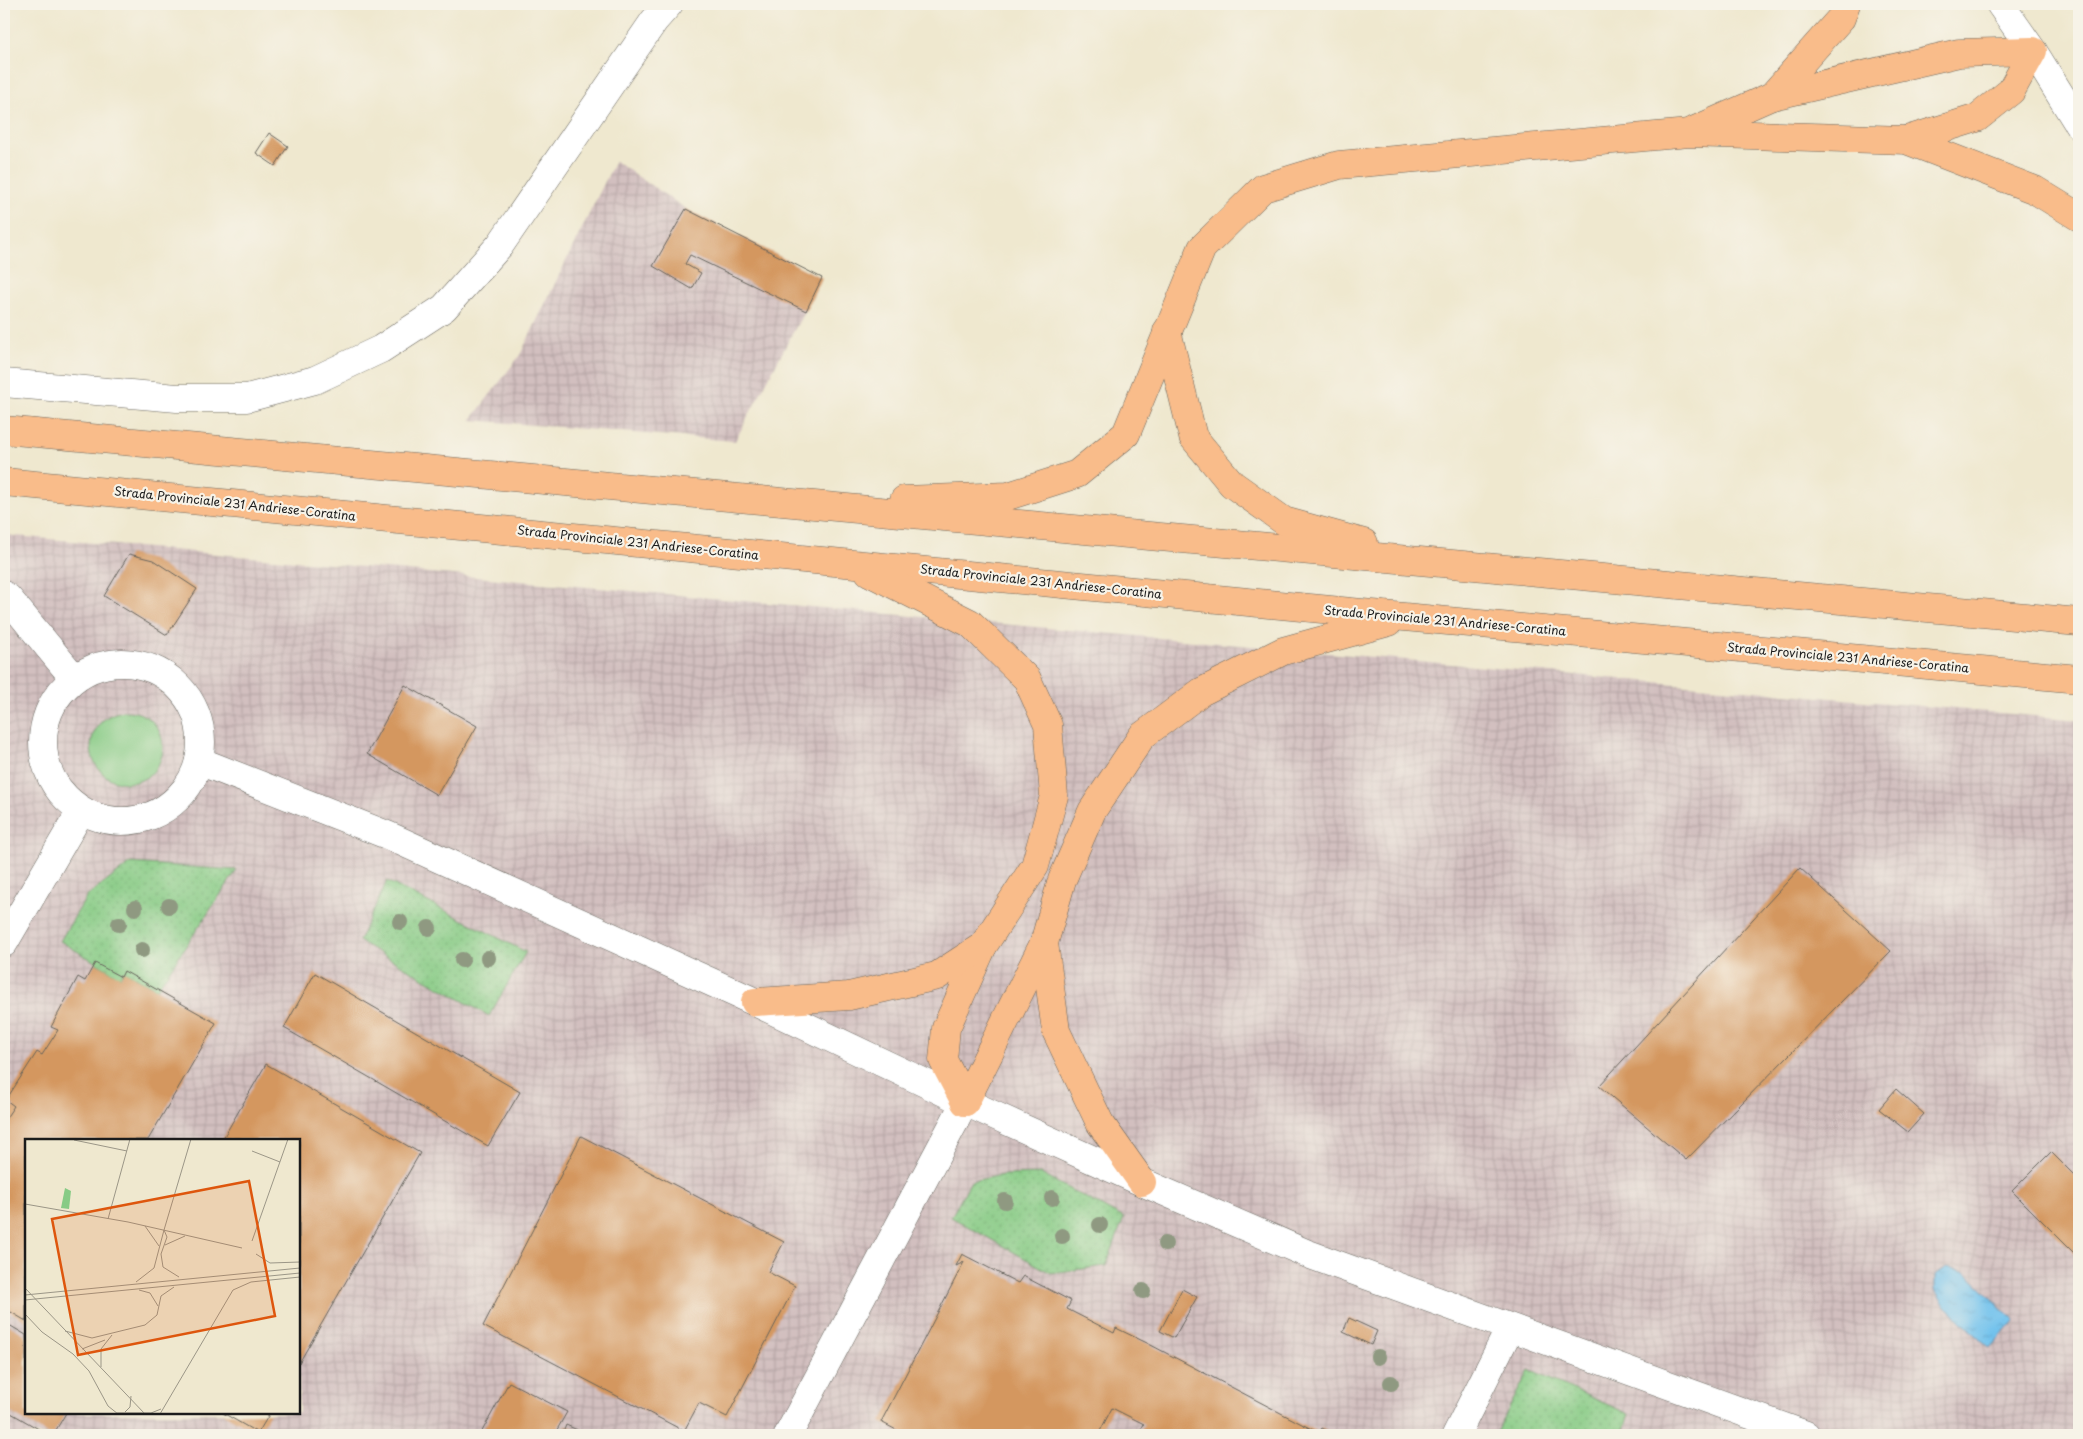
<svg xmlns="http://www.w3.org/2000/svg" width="2083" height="1439" viewBox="0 0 2083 1439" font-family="'Playpen Sans',sans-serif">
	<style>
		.industrial { fill: url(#industrial-grid); fill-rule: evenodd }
		.green { fill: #87cb85; stroke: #527450 }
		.garden { fill: url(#garden-dots); stroke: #527450 }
		.water { fill: url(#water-ripples); stroke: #476f84 }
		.building { fill: #d4975e }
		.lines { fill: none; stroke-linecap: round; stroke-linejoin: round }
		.minor-casing { stroke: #66635b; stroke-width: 29 }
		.tertiary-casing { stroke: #66635b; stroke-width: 29 }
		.trunk-casing { stroke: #66635b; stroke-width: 29 }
		.minor { stroke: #fff; stroke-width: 28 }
		.tertiary { stroke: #fff; stroke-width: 28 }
		.trunk { stroke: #f9bc8a; stroke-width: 28 }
		.tree { fill: #8f9981 }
		.labels { text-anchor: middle; stroke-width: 4.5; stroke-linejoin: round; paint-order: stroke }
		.street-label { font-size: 12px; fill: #1c1c1c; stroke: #f7f3e8 }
		.inset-road { fill: none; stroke: #9b9687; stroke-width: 1 }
		.view { fill: #de560d; fill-opacity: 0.15; stroke: #de560d; stroke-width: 2.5 }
		.inset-edge { fill: none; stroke: #1c1c1c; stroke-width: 2.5 }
	</style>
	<defs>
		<pattern id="industrial-grid" width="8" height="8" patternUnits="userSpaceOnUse" patternTransform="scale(1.25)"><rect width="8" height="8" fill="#d2bfbf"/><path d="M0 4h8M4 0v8" fill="none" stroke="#b4a4a4"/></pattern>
		<pattern id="garden-dots" width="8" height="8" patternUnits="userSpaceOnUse" patternTransform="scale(1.25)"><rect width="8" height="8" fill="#87cb85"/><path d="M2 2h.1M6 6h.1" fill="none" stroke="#74ae72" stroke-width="1.8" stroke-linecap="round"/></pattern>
		<pattern id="water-ripples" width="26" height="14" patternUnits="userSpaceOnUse" patternTransform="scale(1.25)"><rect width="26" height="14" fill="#72c2ed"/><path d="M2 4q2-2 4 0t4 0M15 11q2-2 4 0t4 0" fill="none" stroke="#62a6cb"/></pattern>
	</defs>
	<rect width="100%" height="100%" fill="#f7f3e8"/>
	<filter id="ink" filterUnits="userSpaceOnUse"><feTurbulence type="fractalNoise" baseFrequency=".02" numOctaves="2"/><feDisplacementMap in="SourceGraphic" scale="10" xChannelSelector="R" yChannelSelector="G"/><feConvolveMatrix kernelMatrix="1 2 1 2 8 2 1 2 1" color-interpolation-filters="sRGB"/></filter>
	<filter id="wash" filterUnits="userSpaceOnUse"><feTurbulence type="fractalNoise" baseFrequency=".0096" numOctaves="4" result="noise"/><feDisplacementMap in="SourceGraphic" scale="20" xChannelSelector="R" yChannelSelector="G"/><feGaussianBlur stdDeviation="1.12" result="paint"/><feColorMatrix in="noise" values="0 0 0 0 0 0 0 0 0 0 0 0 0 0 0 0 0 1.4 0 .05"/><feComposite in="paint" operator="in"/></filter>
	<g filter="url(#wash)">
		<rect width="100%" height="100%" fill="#efe8cf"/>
		<g class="industrial">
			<path d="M615,161L686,209L822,278L735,441L471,420L520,355Z"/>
			<path d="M4,535L2079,720V1435H4ZM26,1140H299V1413H26Z"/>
		</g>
		<circle class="green" cx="127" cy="747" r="36"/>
		<g class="garden">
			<path d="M131,863L237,870L157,989L124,971L120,977L60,941L87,896Z"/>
			<path d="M387,881L526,952L489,1016L359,941Z"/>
			<path d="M1041,1174L1124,1218L1106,1266L1051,1273L951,1217L971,1181L1004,1175Z"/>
			<path d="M1529,1370L1629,1414L1622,1435H1495Z"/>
		</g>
		<path class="water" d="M1947,1267L1964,1271L2015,1320L1990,1348L1946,1307L1935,1290V1275Z"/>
		<g id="blocks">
			<g class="building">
				<path d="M269,133L288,146L275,166L256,153Z"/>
				<path d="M686,209L822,278L806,311L690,255L685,264L701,273L692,289L653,266Z"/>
				<path d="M129,554L153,560L197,589L167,635L104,596Z"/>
				<path d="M405,685L477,726L437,795L367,754Z"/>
				<path d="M1800,868L1891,951L1686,1160L1599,1086Z"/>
				<path d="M95,963L121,977L124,971L216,1023L148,1140H26V1321L4,1308V1121L14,1106L6,1100L37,1052L42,1055L58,1030L51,1027L78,977L85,981Z"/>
				<path d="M315,973L520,1092L488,1146L284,1028Z"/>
				<path d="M266,1064L420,1153L299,1363V1140H222Z"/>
				<path d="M1896,1089L1924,1114L1908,1132L1879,1109Z"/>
				<path d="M581,1136L784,1242L768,1272L795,1286L727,1417L699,1403L684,1431L483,1326Z"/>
				<path d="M2051,1152L2079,1180V1258L2012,1191Z"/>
				<path d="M962,1254L1018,1283L1023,1276L1071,1301L1067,1309L1114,1333L1116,1328L1147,1343L1319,1433L1322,1428L1335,1435H1138L1144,1424L1112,1408L1098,1435H906L881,1422L964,1262L956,1266Z"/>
				<path d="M1182,1289L1197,1297L1174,1338L1160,1331Z"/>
				<path d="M1349,1318L1377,1331L1371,1345L1343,1332Z"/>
				<path d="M4,1322L26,1335V1413H66L53,1435H49L4,1409Z"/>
				<path d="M509,1382L567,1412L554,1435H480Z"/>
				<path d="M223,1413H270L258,1433Z"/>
				<path d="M566,1425L582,1432L590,1435H562Z"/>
			</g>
		</g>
	</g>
	<g filter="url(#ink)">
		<use href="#blocks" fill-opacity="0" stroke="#66635b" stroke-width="1"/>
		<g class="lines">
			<defs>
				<g id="minor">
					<path d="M4,943L81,811"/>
					<path d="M788,1435L965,1102"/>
					<path d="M1456,1435L1510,1328"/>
				</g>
				<g id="tertiary">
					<path d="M2000,4L2033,51L2079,125"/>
					<path d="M4,383L177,398H247L315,380L381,349L444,308L500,245L654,21L669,4"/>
					<path d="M4,595L8,598L74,678"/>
					<circle cx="122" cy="742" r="79"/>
					<path d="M199,761L387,835L755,1002L965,1102L1142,1182L1308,1254L1806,1435"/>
				</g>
				<g id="trunk">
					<path d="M1772,96L1959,53L2033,51L2011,91L1977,118L1906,140"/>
					<path d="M1695,130L1772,96L1841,18L1846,4"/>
					<path d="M1167,331L1193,437L1232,484L1284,521L1364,543"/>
					<path d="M4,430L2079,622"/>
					<path d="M4,482L1404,617L2079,679"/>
					<path d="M904,500L1008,496L1077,474L1126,434L1202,248L1263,188L1339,165L1689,133L1906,140L2035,190L2079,217"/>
					<path d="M869,572L970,623L1027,679L1048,725L1054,796L1035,866L983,946L946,1028L943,1060L965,1102"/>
					<path d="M1044,943L1056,1031L1100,1123L1142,1182"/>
					<path d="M755,1002L849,996L937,976L983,946"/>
					<path d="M965,1102L1044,943L1062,880L1092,811L1142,736L1201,692L1283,651L1389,622"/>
				</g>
			</defs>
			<use href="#minor" class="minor-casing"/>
			<use href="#tertiary" class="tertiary-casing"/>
			<use href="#trunk" class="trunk-casing"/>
			<use href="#minor" class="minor"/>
			<use href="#tertiary" class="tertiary"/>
			<use href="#trunk" class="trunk"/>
		</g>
		<g class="tree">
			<circle cx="169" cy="906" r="8"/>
			<circle cx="135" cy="908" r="8"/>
			<circle cx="400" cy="922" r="8"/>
			<circle cx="119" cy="924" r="8"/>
			<circle cx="429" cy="928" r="8"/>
			<circle cx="142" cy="950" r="8"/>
			<circle cx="488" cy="958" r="8"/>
			<circle cx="462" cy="960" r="8"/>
			<circle cx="1052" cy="1198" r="8"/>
			<circle cx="1005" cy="1201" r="8"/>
			<circle cx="1100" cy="1225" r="8"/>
			<circle cx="1062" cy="1236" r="8"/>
			<circle cx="1165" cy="1244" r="8"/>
			<circle cx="1143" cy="1291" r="8"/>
			<circle cx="1378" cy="1357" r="8"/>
			<circle cx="1391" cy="1383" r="8"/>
		</g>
	</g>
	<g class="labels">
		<g class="street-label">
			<text transform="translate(235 504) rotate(6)" y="4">Strada Provinciale 231 Andriese-Coratina</text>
			<text transform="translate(638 543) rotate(6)" y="4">Strada Provinciale 231 Andriese-Coratina</text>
			<text transform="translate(1041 582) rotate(6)" y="4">Strada Provinciale 231 Andriese-Coratina</text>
			<text transform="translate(1445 621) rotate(5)" y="4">Strada Provinciale 231 Andriese-Coratina</text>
			<text transform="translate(1848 658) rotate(5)" y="4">Strada Provinciale 231 Andriese-Coratina</text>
		</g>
	</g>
	<g transform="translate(25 1139)">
		<rect width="275" height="275" fill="#efe8cf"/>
		<path d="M40,49L46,52L44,70L36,69Z" fill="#87cb85"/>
		<path class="inset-road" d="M49,1L102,12M227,12L255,23M0,65L103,83L217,109M83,80L105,0M120,87L134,107M139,91L166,0M139,91L142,98L136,115L138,128L154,138M227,102L263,0M140,106L160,97M231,115L245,124L275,123M111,143L129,129L139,91M0,149L120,275M114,151L125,154L133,167M0,156L275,129M0,161L275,134M0,175L17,193L48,215L64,232L83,267L93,275M40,192L67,199L120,186L132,176L136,157L149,148M57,210L80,201M76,228V210L87,196M100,273L105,268L106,257M92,274H126L136,270M135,275L208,151L226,143L275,138"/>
		<path class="view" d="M224,42L250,177L53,216L27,80Z"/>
		<rect width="275" height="275" class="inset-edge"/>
	</g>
	<rect width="2083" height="1439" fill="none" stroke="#f7f3e8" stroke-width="20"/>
</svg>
